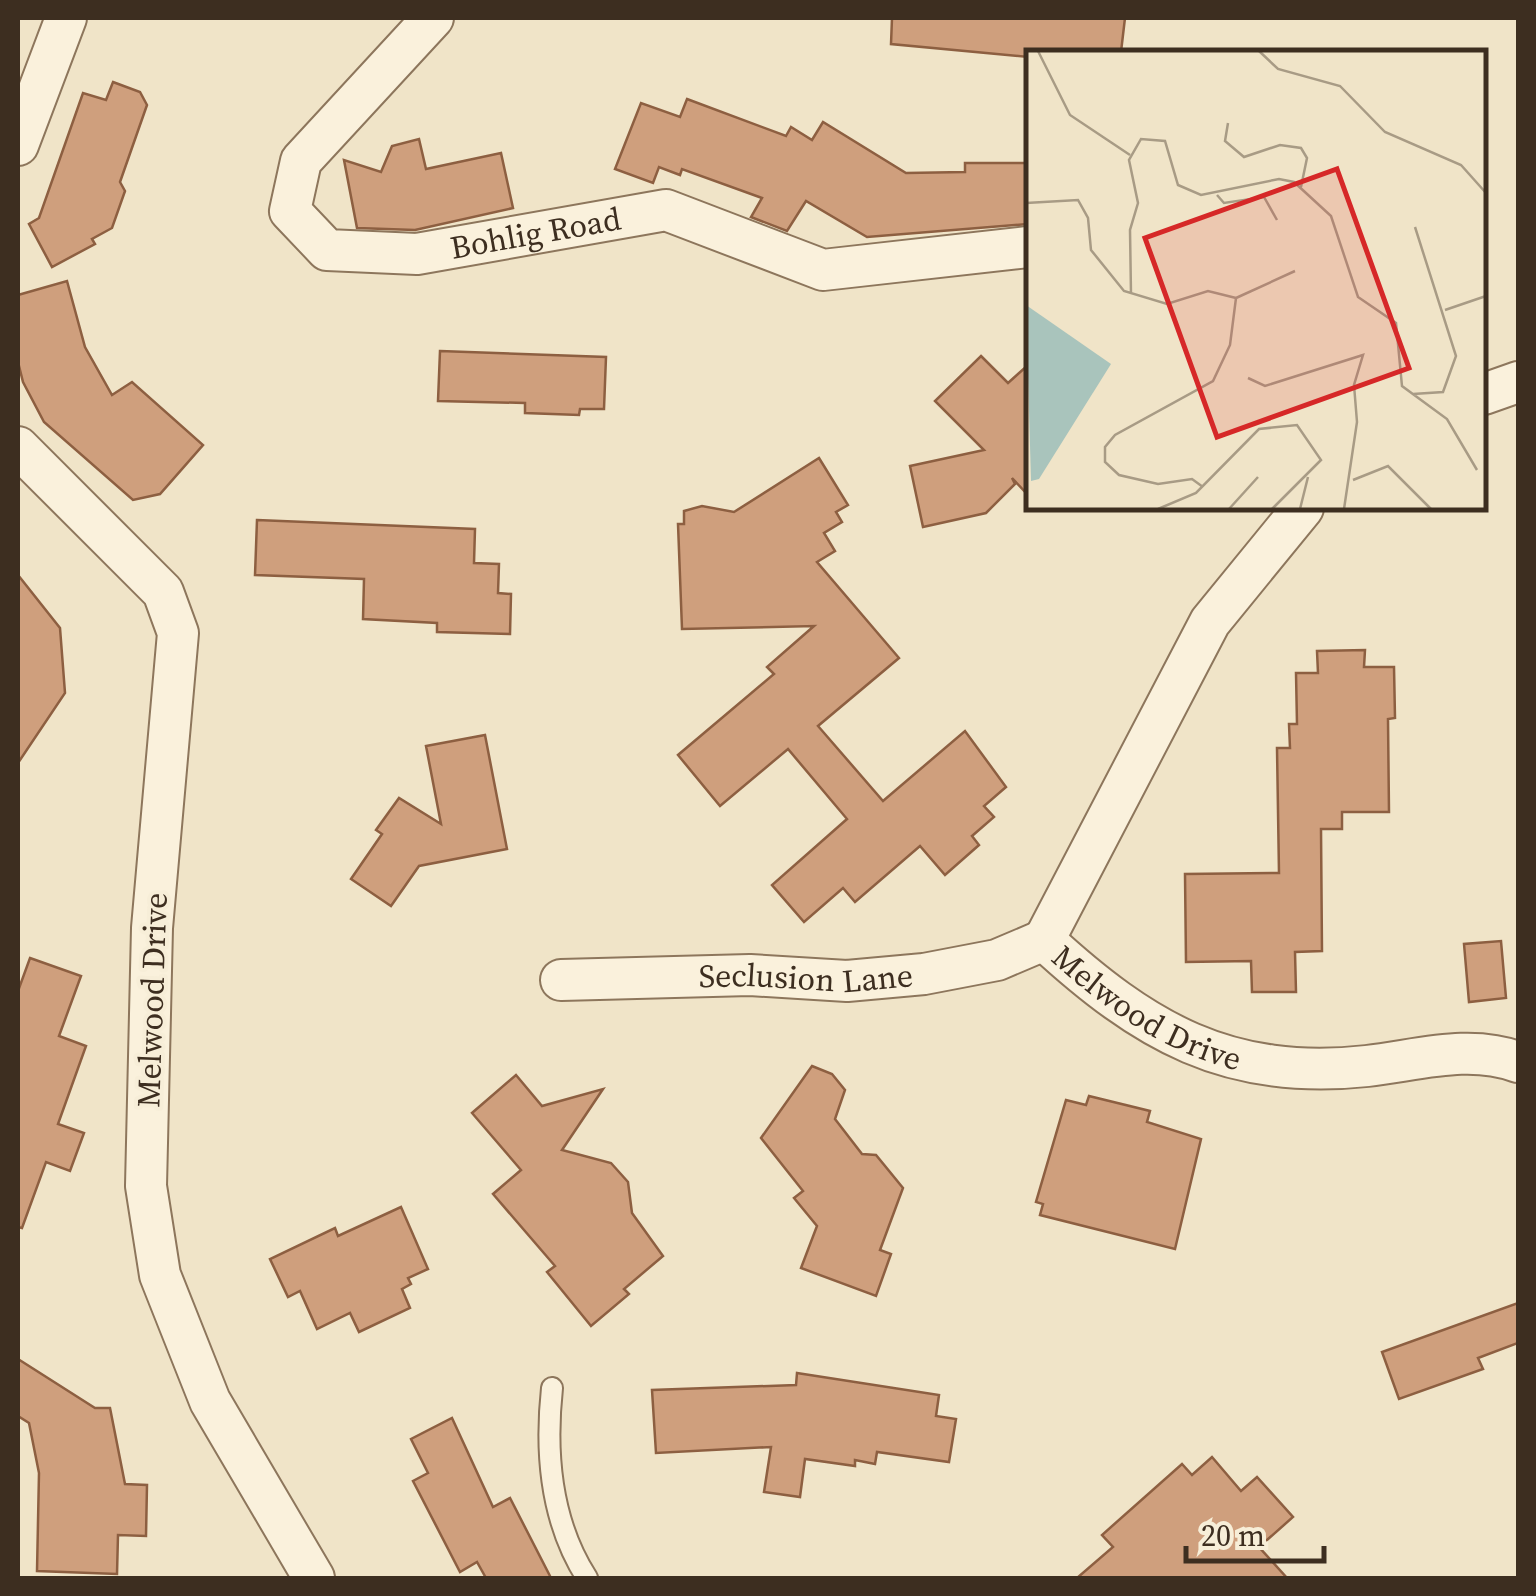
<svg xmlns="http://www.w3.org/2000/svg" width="1536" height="1596" viewBox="0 0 1536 1596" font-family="'Source Serif 4',serif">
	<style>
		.building { fill: #cf9f7d; stroke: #8d5f41; stroke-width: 2.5 }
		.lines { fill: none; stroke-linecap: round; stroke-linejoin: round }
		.lane-casing { stroke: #8d765c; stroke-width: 24 }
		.street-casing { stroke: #8d765c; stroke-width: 44 }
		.lane { stroke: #faf1dc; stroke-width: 20 }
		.street { stroke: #faf1dc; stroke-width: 40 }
		.labels { text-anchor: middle; stroke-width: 8; stroke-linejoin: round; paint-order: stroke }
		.street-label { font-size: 32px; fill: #3d2e20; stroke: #f7eed8 }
		.inset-road { fill: none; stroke: #a89b85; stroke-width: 2.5 }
		.view { fill: #d62828; fill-opacity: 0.15; stroke: #d62828; stroke-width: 5 }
		.inset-edge { fill: none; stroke: #3d2e20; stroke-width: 5 }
	</style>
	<rect width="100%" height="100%" fill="#f0e4c8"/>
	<g class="building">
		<path d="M892,18H1125L1121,52H1028V57L891,44Z"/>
		<path d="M113,82L140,92L147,105L120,182L125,191L112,228L92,239L95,244L52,267L29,224L39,218L83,93L106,100Z"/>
		<path d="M687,99L786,136L791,127L812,140L823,122L906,173L965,172V163H1028V224L867,237L806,201L787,231L751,217L762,198L682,169L680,175L659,167L653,183L615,169L641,103L680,117Z"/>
		<path d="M419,139L426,169L501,153L513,208L415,230L357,228L344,160L381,172L392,146Z"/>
		<path d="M67,281L85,347L112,395L132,382L203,445L160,494L133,500L44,422L23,382L18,362V295Z"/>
		<path d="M440,351L606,357L604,409H580L579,415L525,413V403L438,401Z"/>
		<path d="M981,356L1008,383L1028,365V495L1012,478L1015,484L986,513L923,527L910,466L984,450L935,401Z"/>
		<path d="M819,458L848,505L836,512L842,522L824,533L835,551L817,562L899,658L818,726L883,801L965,731L1006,787L984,806L994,817L972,836L979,845L945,875L920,846L855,902L843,888L804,922L772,885L847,819L788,749L720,806L678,755L774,674L767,667L814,626L682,629L678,524H684V511L702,506L734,512Z"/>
		<path d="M257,520L475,529L474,563L499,564L498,593L511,594L510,634L437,632V623L363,619L364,579L255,575Z"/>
		<path d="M18,575L60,628L65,693L18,763Z"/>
		<path d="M1365,650L1364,667H1394L1395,718L1388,719L1389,812H1342V829H1321L1322,951L1295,952L1296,992H1252L1251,961L1186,962L1185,874L1279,873L1277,748H1290L1289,724H1297L1296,673H1318L1317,651Z"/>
		<path d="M485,735L507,849L419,866L391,906L351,879L382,834L376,830L399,798L441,824L426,746Z"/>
		<path d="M1501,941L1506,998L1469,1002L1464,944Z"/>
		<path d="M30,958L81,976L59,1036L86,1046L58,1124L84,1133L70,1171L46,1162L22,1228L18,1227V991Z"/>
		<path d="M812,1066L832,1074L845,1090L835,1119L862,1154L876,1155L903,1188L880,1250L891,1254L876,1296L801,1268L817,1226L794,1198L803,1191L761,1138Z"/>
		<path d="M516,1075L542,1106L603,1089L562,1150L611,1163L628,1182L632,1213L663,1256L624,1289L629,1294L591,1326L547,1272L555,1266L493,1194L521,1170L472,1113Z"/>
		<path d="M1089,1096L1150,1111L1147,1122L1201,1139L1175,1249L1040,1215L1043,1204L1036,1202L1066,1100L1086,1105Z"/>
		<path d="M401,1207L428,1269L408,1278L411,1284L402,1289L410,1308L359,1332L350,1313L317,1329L300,1291L288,1297L270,1259L335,1228L338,1236Z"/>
		<path d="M1518,1303V1343L1478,1358L1483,1369L1399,1399L1382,1352Z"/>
		<path d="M18,1359L95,1408H110L125,1484L147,1485L146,1536L118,1535L117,1574L37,1571L39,1473L29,1423L18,1416Z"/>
		<path d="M797,1373L939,1395L936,1416L956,1419L949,1462L877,1452L875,1464L855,1460V1466L805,1459L800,1497L764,1492L771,1447L656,1453L652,1390L796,1385Z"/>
		<path d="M452,1418L493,1507L510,1498L551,1578H486L477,1562L460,1572L413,1481L428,1473L411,1439Z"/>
		<path d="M1212,1457L1241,1491L1257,1477L1293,1517L1259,1547L1287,1578H1077L1113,1547L1102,1535L1182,1464L1192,1475Z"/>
	</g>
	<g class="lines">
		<defs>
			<path id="lane" d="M552,1388C545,1453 551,1522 587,1578"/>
			<g id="street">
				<path id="s1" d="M433,18L301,161L290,211L327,250L417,254L666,210L823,270L1028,247"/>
				<path d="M18,145L66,18"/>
				<path d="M1484,394L1518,382"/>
				<path d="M18,447L163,592L178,633L152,928L146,1186L160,1275L210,1401L314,1578"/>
				<path id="s2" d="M1044,940C1144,1032 1228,1081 1367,1066C1419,1060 1469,1044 1518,1062"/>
				<path d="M1044,940L1210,622L1303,508"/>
				<path id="s3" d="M561,980L750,975L847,981L924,974L997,960L1044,940"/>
			</g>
		</defs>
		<use href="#lane" class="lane-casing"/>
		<use href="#street" class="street-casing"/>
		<use href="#lane" class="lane"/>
		<use href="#street" class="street"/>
	</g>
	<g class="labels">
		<g class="street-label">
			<text dy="11" stroke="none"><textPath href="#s1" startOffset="510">Bohlig Road</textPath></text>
			<text dy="11" stroke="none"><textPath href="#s3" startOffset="245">Seclusion Lane</textPath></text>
			<text transform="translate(152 1000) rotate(-88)" y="11">Melwood Drive</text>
			<text dy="11" stroke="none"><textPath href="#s2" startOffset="125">Melwood Drive</textPath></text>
		</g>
	</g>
	<g transform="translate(1026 50)">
		<rect width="460" height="460" fill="#f0e4c8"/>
		<path d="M0,255L85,314L13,429L5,431Z" fill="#a9c4bc"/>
		<path class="inset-road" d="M12,1L44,65L104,105M233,1L252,19L314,36L359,82L435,115L460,143M202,73L199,91L218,107L254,95L275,98L281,108L275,137M191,145L198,153L238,147L251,170M0,153L52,150L62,168L65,200L98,241L141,254L182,241L210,248M105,244L104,180L112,153L103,110L115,89L139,91L152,135L175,145L253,129L268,132L305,166L332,247L370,273L376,336L421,369L451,420M210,248L269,221M419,260L460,246M222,328L239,336L337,305L328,335L331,372L318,459M387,344L417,342L430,306L389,177M327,430L362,416L405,459M177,437L166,429L132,434L93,425L79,412V397L89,385L187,331L204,295L210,248M132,459L170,443L233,379L271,375L295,410L246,459M203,459L232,427M274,459L282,427"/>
		<path class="view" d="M311,119L383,318L191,387L119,188Z"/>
		<rect width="460" height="460" class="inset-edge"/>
	</g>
	<rect width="1536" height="1596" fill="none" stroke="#3d2e20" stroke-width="40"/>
	<path d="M1186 1546v15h138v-15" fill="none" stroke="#3d2e20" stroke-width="5"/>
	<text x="1201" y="1546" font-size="30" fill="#3d2e20" stroke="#f7eed8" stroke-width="8" paint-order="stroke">20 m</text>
</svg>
